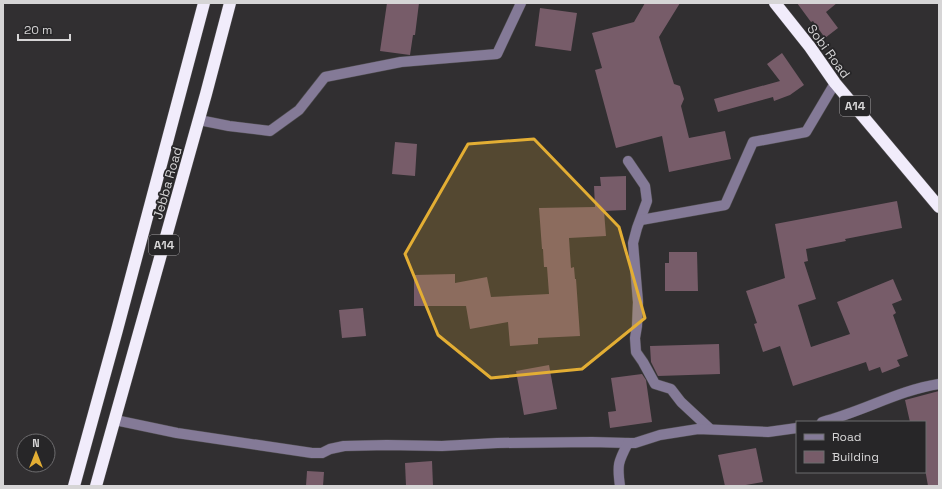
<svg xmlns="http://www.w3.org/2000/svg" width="942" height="489" viewBox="0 0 942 489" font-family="'Space Grotesk',sans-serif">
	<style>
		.building { fill: #775c69 }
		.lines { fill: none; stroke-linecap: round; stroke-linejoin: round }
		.minor-casing { stroke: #4f4d4f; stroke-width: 11 }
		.highway-casing { stroke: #4f4d4f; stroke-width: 13 }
		.minor { stroke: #847a97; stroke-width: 10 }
		.highway { stroke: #f1ecfb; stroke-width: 12 }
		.marked { fill: #e3ae34; fill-opacity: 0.2; stroke: #e3ae34; stroke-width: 3; stroke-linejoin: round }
		.labels { text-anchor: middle; stroke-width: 3.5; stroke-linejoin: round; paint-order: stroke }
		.shield { fill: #272628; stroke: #a2a0a2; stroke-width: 1 }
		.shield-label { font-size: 12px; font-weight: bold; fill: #d6d5d6 }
		.street-label { font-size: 13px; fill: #d6d5d6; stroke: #272628 }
	</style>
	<rect width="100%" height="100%" fill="#312f31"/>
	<g class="building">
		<path d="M387,3H419L415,35H413L410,55L380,51Z"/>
		<path d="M645,3H680L659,37L674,84L680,86L684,99L681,106L689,138L725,131L731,159L669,172L662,136L616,148L595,70L602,68L592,33L634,22Z"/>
		<path d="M797,3H837L826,12L838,28L825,38L813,21L811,22Z"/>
		<path d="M540,8L577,13L571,51L535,46Z"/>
		<path d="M782,53L804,85L790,95L774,101L773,97L718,112L714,99L780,81L767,64Z"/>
		<path d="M395,142L417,144L415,176L392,174Z"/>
		<path d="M626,176V210L604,211L606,236L569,238L571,268L574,267L575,279H576L580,336L538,338V344L510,346L508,322L470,329L466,306H414V275L455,274V283L487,277L491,297L549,294L547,267H544L543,249H542L539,208L595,207L594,186H601L600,177Z"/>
		<path d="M897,201L902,228L845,239L846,241L806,249L808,261L804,262L816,299L798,305L811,347L850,334L837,302L893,279L902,300L892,304L896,313L893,315L908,356L897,360L900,366L882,373L880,367L869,371L866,362L793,386L780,346L763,352L754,324L757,323L746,291L785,278L775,224Z"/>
		<path d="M669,252H697L698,291H665V263H669Z"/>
		<path d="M363,308L366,336L342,338L339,310Z"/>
		<path d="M719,344L720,374L658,376L651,362L650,346Z"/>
		<path d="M549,365L557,409L524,415L516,371Z"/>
		<path d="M642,374L646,380L652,422L610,428L608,412L616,411L611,378Z"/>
		<path d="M939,391V486H928L925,469V422H910L905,400Z"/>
		<path d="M756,448L763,482L740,486H725L718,455Z"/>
		<path d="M432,461L433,486H406L405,463Z"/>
		<path d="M307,471L324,472L323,486H306Z"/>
	</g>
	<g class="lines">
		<defs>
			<g id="minor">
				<path d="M199,120L229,126L270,131L299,110L325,77L401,62L497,54L521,3"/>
				<path d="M628,161L645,186L647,201L637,228L633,243L638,302L637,326L635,338L636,352L643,362L655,384L671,389L681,402L709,428"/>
				<path d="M641,220L725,205L753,142L806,132L835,83"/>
				<path d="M115,420L177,433L312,453H322L330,449L344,446L387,445L442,446L497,443L592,442L628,443H635L660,435L698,429L768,432L797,428"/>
				<path d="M822,422C862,412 899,390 939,384"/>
				<path d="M620,486C617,465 618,462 628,443"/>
			</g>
			<g id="highway">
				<path d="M775,3L810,47L835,83L939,207"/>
				<path d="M74,486L117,330L204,3"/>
				<path d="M96,486L206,94L230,3"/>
			</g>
		</defs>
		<use href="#minor" class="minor-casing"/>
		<use href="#highway" class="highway-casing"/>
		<use href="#minor" class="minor"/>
		<use href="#highway" class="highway"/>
	</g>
	<path class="marked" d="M534,139L619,227L645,318L582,369L491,378L438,335L405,254L468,144Z"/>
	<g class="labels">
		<g class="shield">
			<rect x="840" y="96" width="30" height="20" rx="3"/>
			<rect x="149" y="235" width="30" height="20" rx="3"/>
		</g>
		<g class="shield-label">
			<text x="855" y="110">A14</text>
			<text x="164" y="249">A14</text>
		</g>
		<g class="street-label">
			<text transform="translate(829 51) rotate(54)" y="5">Sobi Road</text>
			<text transform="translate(167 183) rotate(-74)" y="5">Jebba Road</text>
		</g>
	</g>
	<rect width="942" height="489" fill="none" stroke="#d6d5d6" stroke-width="8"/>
	<rect x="796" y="421" width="130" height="52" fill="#272628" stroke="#6d6c6e"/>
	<rect x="804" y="434" width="20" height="6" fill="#847a97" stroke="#6d6c6e"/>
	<text x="832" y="441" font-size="12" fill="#d6d5d6">Road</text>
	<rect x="804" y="451" width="20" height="12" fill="#775c69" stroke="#6d6c6e"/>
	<text x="832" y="461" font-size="12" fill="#d6d5d6">Building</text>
	<g transform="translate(36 453)"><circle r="19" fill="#272628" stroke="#6d6c6e"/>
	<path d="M0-3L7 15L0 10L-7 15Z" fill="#e3ae34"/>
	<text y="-6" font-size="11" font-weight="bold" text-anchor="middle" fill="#d6d5d6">N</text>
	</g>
	<path d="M18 34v6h52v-6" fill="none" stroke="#d6d5d6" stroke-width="2"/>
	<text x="24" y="34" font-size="12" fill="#d6d5d6" stroke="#272628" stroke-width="3" paint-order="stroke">20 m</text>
</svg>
